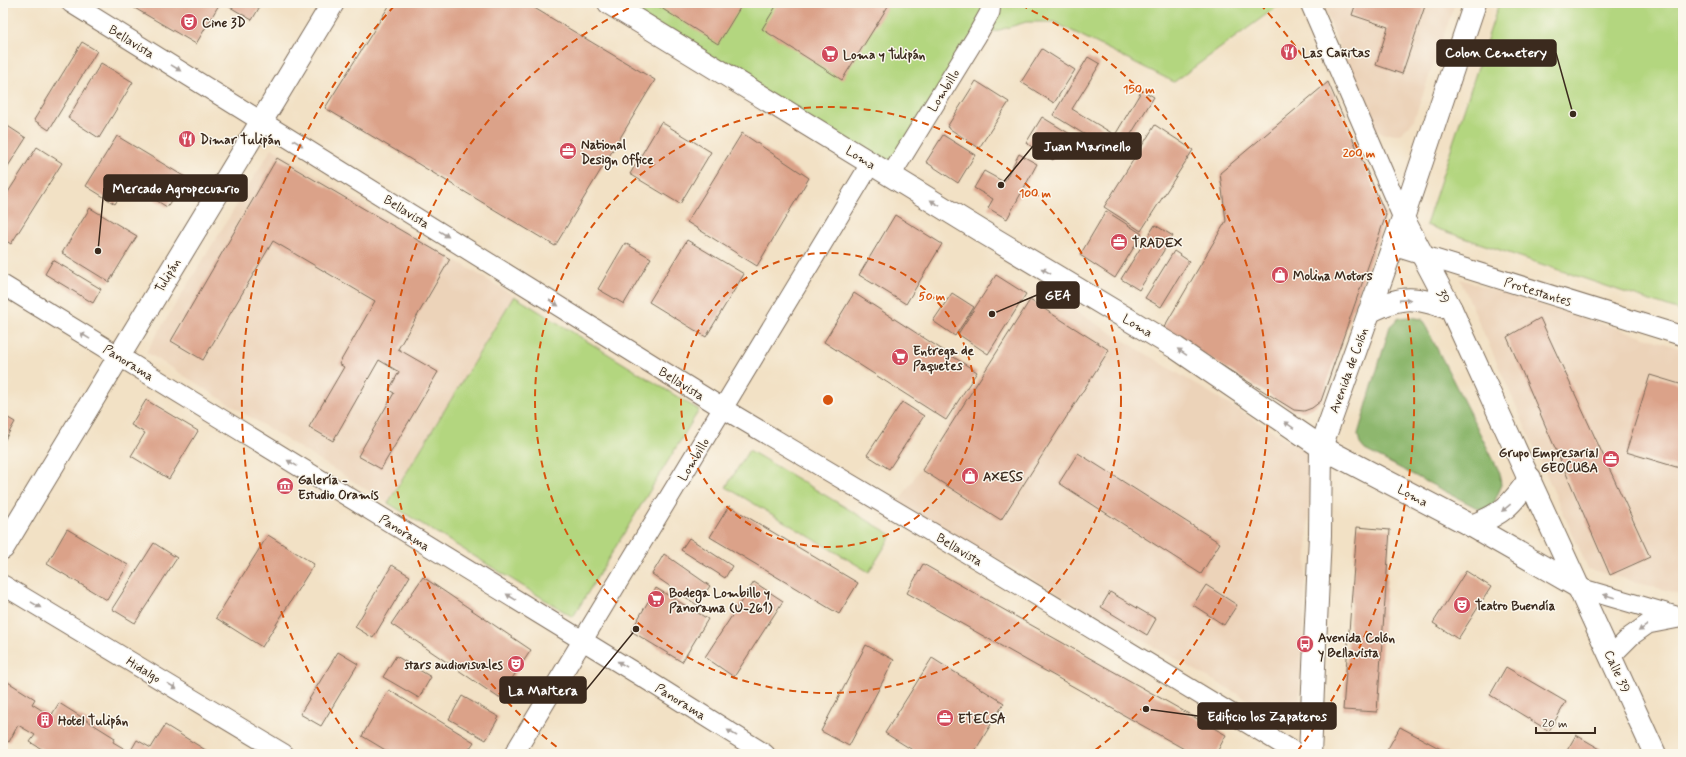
<svg xmlns="http://www.w3.org/2000/svg" width="1686" height="757" viewBox="0 0 1686 757" font-family="Mynerve,sans-serif">
	<style>
		.built { fill: #ecd3b9 }
		.green { fill: #b3d67f; stroke: #77804e }
		.forest { fill: #8eb76e; stroke: #647046 }
		.building { fill: #dba289 }
		.lines { fill: none; stroke-linecap: round; stroke-linejoin: round }
		.minor-casing { stroke: #7b6a58; stroke-width: 21 }
		.tertiary-casing { stroke: #7b6a58; stroke-width: 24 }
		.secondary-casing { stroke: #7b6a58; stroke-width: 24 }
		.minor { stroke: #fff; stroke-width: 19 }
		.tertiary { stroke: #fff; stroke-width: 22 }
		.secondary { stroke: #fff; stroke-width: 22 }
		.oneway { fill: #a79f9a }
		.ring { fill: none; stroke: #d7540e; stroke-width: 2; stroke-dasharray: 7 5 }
		.labels { text-anchor: middle; stroke-width: 3; stroke-linejoin: round; paint-order: stroke }
		.poi-label { font-size: 13px; font-weight: bold; fill: #3b2a1e; stroke: #fbf7ec; text-anchor: start }
		.street-label { font-size: 13px; fill: #3b2a1e; stroke: #fbf7ec }
		.centre { fill: #d7540e; stroke: #fbf7ec; stroke-width: 2 }
		.ring-label { font-size: 12px; text-anchor: middle; font-weight: bold; fill: #d7540e; stroke: #fbf7ec; stroke-width: 3; stroke-linejoin: round; paint-order: stroke }
		.leader { fill: none; stroke: #3b2a1e; stroke-width: 1.5 }
		.callout-dot { fill: #3b2a1e; stroke: #fbf7ec; stroke-width: 1.5 }
		.callout { fill: #3b2a1e; stroke: #3b2a1e; stroke-width: 1.5 }
		.callout-label { font-size: 14px; text-anchor: middle; font-weight: bold; fill: #fff }
	</style>
	<rect width="100%" height="100%" fill="#fbf7ec"/>
	<filter id="ink" filterUnits="userSpaceOnUse"><feTurbulence type="fractalNoise" baseFrequency=".025" numOctaves="2"/><feDisplacementMap in="SourceGraphic" scale="8" xChannelSelector="R" yChannelSelector="G"/><feConvolveMatrix kernelMatrix="1 2 1 2 8 2 1 2 1" color-interpolation-filters="sRGB"/></filter>
	<filter id="wash" filterUnits="userSpaceOnUse"><feTurbulence type="fractalNoise" baseFrequency=".012" numOctaves="4" result="noise"/><feDisplacementMap in="SourceGraphic" scale="16" xChannelSelector="R" yChannelSelector="G"/><feGaussianBlur stdDeviation="0.9" result="paint"/><feColorMatrix in="noise" values="0 0 0 0 0 0 0 0 0 0 0 0 0 0 0 0 0 1.4 0 .05"/><feComposite in="paint" operator="in"/></filter>
	<g filter="url(#wash)">
		<rect width="100%" height="100%" fill="#f2e1c5"/>
		<g class="built">
			<path d="M1323,3H1455L1413,122L1400,134H1385L1370,128Z"/>
			<path d="M272,148L514,296L388,503L146,352Z"/>
			<path d="M1460,279L1683,349V595L1588,569Z"/>
			<path d="M1036,287L1312,455L1298,728L898,503Z"/>
		</g>
		<g class="green">
			<path d="M609,3H1282L1174,82L1054,22H1026L976,37L891,175Z"/>
			<path d="M1499,3H1683V312L1426,225Z"/>
			<path d="M514,296L699,410L573,617L388,503Z"/>
			<path d="M749,450L892,535L869,572L726,487Z"/>
		</g>
		<path class="forest" d="M1410,317L1422,319L1500,473L1501,487L1489,514L1365,450L1360,444L1358,434L1390,326L1399,318Z"/>
		<g id="blocks">
			<g class="building">
				<path d="M126,3H220L196,44Z"/>
				<path d="M223,3H262L252,20Z"/>
				<path d="M391,3H526L655,80L555,246L325,108Z"/>
				<path d="M659,3H743L718,44L658,6Z"/>
				<path d="M778,3H890L842,80L762,29Z"/>
				<path d="M1356,3H1426L1402,74L1376,65L1388,27L1352,15Z"/>
				<path d="M82,42L97,51L49,130L34,120Z"/>
				<path d="M1042,49L1075,70L1054,103L1021,82Z"/>
				<path d="M1088,57L1100,64L1072,109L1115,135L1142,90L1154,97L1118,155L1053,115Z"/>
				<path d="M101,63L133,82L99,138L68,118Z"/>
				<path d="M976,81L1009,102L979,148L947,127Z"/>
				<path d="M1328,82L1386,215L1321,401L1312,408L1304,411L1294,410L1163,329L1226,221L1220,173Z"/>
				<path d="M1042,117L1070,134L1053,160L1026,143Z"/>
				<path d="M661,122L711,152L680,204L630,174Z"/>
				<path d="M3,123L26,138L3,174Z"/>
				<path d="M1155,125L1193,150L1141,231L1104,207Z"/>
				<path d="M742,133L809,178L757,266L687,222Z"/>
				<path d="M943,135L975,155L958,183L926,162Z"/>
				<path d="M117,136L185,177L167,207L128,183L115,204L86,186Z"/>
				<path d="M37,147L62,163L11,244L3,239V200Z"/>
				<path d="M1019,154L1037,164L1007,219L988,208L993,199L974,188L984,171L1004,182Z"/>
				<path d="M277,158L450,259L398,349L438,372L381,469L358,456L394,393L389,390L399,372L379,360L333,441L309,427L344,367L339,364L375,301L273,241L203,360L171,341Z"/>
				<path d="M90,208L137,236L109,282L62,253Z"/>
				<path d="M1106,211L1142,234L1115,278L1080,255Z"/>
				<path d="M895,215L942,244L906,304L859,275Z"/>
				<path d="M1155,225L1173,236L1139,290L1121,279Z"/>
				<path d="M687,240L744,274L706,337L649,302Z"/>
				<path d="M625,243L651,258L624,304L598,289Z"/>
				<path d="M1174,251L1189,261L1161,307L1145,298Z"/>
				<path d="M53,260L101,289L93,303L45,274Z"/>
				<path d="M996,275L1026,294L988,354L958,334Z"/>
				<path d="M854,293L977,372L946,420L824,342Z"/>
				<path d="M952,293L974,307L955,336L933,321Z"/>
				<path d="M1030,300L1109,350L1001,520L922,470Z"/>
				<path d="M1540,318L1650,557L1610,575L1507,337Z"/>
				<path d="M1650,375L1683,385V469L1626,452Z"/>
				<path d="M146,400L198,431L169,479L131,456L145,433L131,425Z"/>
				<path d="M902,402L924,416L889,469L867,455Z"/>
				<path d="M3,415L15,422L3,443Z"/>
				<path d="M1078,453L1220,543L1201,574L1059,483Z"/>
				<path d="M729,506L858,583L839,614L710,537Z"/>
				<path d="M1357,527L1390,530L1377,712L1343,710Z"/>
				<path d="M67,529L128,565L107,600L47,564Z"/>
				<path d="M268,535L314,564L262,647L216,618Z"/>
				<path d="M689,538L732,566L725,578L681,550Z"/>
				<path d="M154,543L177,558L135,623L112,609Z"/>
				<path d="M664,554L710,586L697,605L652,574Z"/>
				<path d="M923,564L1226,735L1216,754H1193L907,593Z"/>
				<path d="M392,565L410,576L373,638L355,627Z"/>
				<path d="M1466,571L1491,587L1458,639L1433,623Z"/>
				<path d="M423,577L531,650L499,698L391,624Z"/>
				<path d="M754,582L783,601L734,677L705,657Z"/>
				<path d="M1206,585L1237,605L1224,625L1193,605Z"/>
				<path d="M656,588L708,619L682,662L631,631Z"/>
				<path d="M1110,592L1156,619L1147,635L1101,607Z"/>
				<path d="M866,645L894,660L849,746L821,731Z"/>
				<path d="M338,652L358,664L321,726L300,714Z"/>
				<path d="M396,656L431,677L419,698L383,677Z"/>
				<path d="M932,658L1004,703L973,754H919L885,733Z"/>
				<path d="M1506,667L1566,702L1549,731L1490,695Z"/>
				<path d="M3,679L35,699L32,704L51,716L59,703L115,738L113,742L130,752L137,740L151,748L165,725L212,754H50L30,742L35,735L18,725L9,742L3,738Z"/>
				<path d="M389,690L474,742L466,754H392L362,736Z"/>
				<path d="M462,696L499,717L486,740L449,719Z"/>
				<path d="M1400,727L1450,754H1385Z"/>
				<path d="M1576,735L1602,750L1600,754H1565Z"/>
			</g>
		</g>
	</g>
	<g filter="url(#ink)">
		<use href="#blocks" fill-opacity="0" stroke="#7b6a58" stroke-width="1"/>
		<g class="lines">
			<defs>
				<g id="minor">
					<path d="M71,3L724,409L985,564L1298,754"/>
					<path d="M1310,3L1403,218"/>
					<path d="M891,175L976,37L990,12L991,3"/>
					<path d="M1393,246L1683,336"/>
					<path d="M3,285L647,680L765,754"/>
					<path d="M3,585L284,754"/>
					<path d="M1580,588L1683,618"/>
					<path d="M1612,655L1631,636L1648,624L1679,618"/>
					<path d="M514,754L871,163"/>
				</g>
				<g id="tertiary">
					<path d="M609,3L986,234L1176,348L1321,447L1472,526L1580,588"/>
					<path d="M1403,218L1451,309L1655,754"/>
					<path d="M1369,312C1404,294 1415,297 1451,309"/>
					<path d="M1472,526C1503,513 1511,506 1530,478"/>
					<path d="M3,548L333,3"/>
				</g>
				<path id="secondary" d="M1310,754L1320,535L1321,447L1403,218L1475,3"/>
			</defs>
			<use href="#minor" class="minor-casing"/>
			<use href="#tertiary" class="tertiary-casing"/>
			<use href="#secondary" class="secondary-casing"/>
			<use href="#minor" class="minor"/>
			<use href="#tertiary" class="tertiary"/>
			<use href="#secondary" class="secondary"/>
		</g>
		<defs><path id="oneway-solid" d="M-6-.8H1V-3.2L6.5 0L1 3.2V.8H-6Z"/></defs>
		<g class="oneway">
			<use href="#oneway-solid" transform="translate(176 68) rotate(32)"/>
			<use href="#oneway-solid" transform="translate(298 143) rotate(32)"/>
			<use href="#oneway-solid" transform="translate(935 203) rotate(-148)"/>
			<use href="#oneway-solid" transform="translate(444 234) rotate(32)"/>
			<use href="#oneway-solid" transform="translate(1046 271) rotate(-149)"/>
			<use href="#oneway-solid" transform="translate(1405 300) rotate(-4)"/>
			<use href="#oneway-solid" transform="translate(554 303) rotate(32)"/>
			<use href="#oneway-solid" transform="translate(85 336) rotate(-148)"/>
			<use href="#oneway-solid" transform="translate(1182 352) rotate(-146)"/>
			<use href="#oneway-solid" transform="translate(1289 425) rotate(-146)"/>
			<use href="#oneway-solid" transform="translate(292 463) rotate(-149)"/>
			<use href="#oneway-solid" transform="translate(1506 508) rotate(141)"/>
			<use href="#oneway-solid" transform="translate(1609 596) rotate(-164)"/>
			<use href="#oneway-solid" transform="translate(511 597) rotate(-148)"/>
			<use href="#oneway-solid" transform="translate(36 605) rotate(31)"/>
			<use href="#oneway-solid" transform="translate(1643 628) rotate(145)"/>
			<use href="#oneway-solid" transform="translate(622 664) rotate(-149)"/>
			<use href="#oneway-solid" transform="translate(172 686) rotate(31)"/>
			<use href="#oneway-solid" transform="translate(732 733) rotate(-148)"/>
		</g>
	</g>
	<g class="ring">
		<circle cx="828" cy="400" r="147"/>
		<circle cx="828" cy="400" r="293"/>
		<path d="M566 754A440 440 0 0 1 635 5M1021 5A440 440 0 0 1 1090 754"/>
		<path d="M360 753A586 586 0 0 1 396 4M1260 4A586 586 0 0 1 1296 753"/>
	</g>
	<defs>
		<symbol id="theatre-disc" viewBox="-11 -11 22 22"><circle r="9.5" fill="#d1495b" stroke="#fbf7ec"/><path d="M-5-5.5Q0-4 5-5.5V0Q5 5 0 6Q-5 5-5 0ZM-3.3-2.5H-1v1.5H-3.3ZM1-2.5H3.3v1.5H1ZM-2.8 1Q0 5.5 2.8 1Z" fill="#fff"/></symbol>
		<symbol id="restaurant-disc" viewBox="-11 -11 22 22"><circle r="9.5" fill="#d1495b" stroke="#fbf7ec"/><path d="M-5-6h1v4h1v-4h1v4h1v-4h1v5L-1.5 .5V6h-2V.5L-5-1ZM5-6V6H3V1.5H1.5Q1.5-4 5-6Z" fill="#fff"/></symbol>
		<symbol id="supermarket-disc" viewBox="-11 -11 22 22"><circle r="9.5" fill="#d1495b" stroke="#fbf7ec"/><path d="M-6-5.5h2.5l.6 2H6L4.5 2H-2.5L-4.4-4H-6ZM-1.5 3.2a1.3 1.3 0 1 0 .1 0ZM3 3.2a1.3 1.3 0 1 0 .1 0Z" fill="#fff"/></symbol>
		<symbol id="office-disc" viewBox="-11 -11 22 22"><circle r="9.5" fill="#d1495b" stroke="#fbf7ec"/><path d="M-6-3h4V-5.5h4V-3h4V5H-6ZM-1-4.5V-3h2v-1.5ZM-6 0V1H6V0Z" fill="#fff"/></symbol>
		<symbol id="shop-disc" viewBox="-11 -11 22 22"><circle r="9.5" fill="#d1495b" stroke="#fbf7ec"/><path d="M-5-2.5h2.3a2.7 3.5 0 0 1 5.4 0H5L5.5 6h-11ZM-1.5-2.5h3a1.5 2.3 0 0 0-3 0Z" fill="#fff"/></symbol>
		<symbol id="museum-disc" viewBox="-11 -11 22 22"><circle r="9.5" fill="#d1495b" stroke="#fbf7ec"/><path d="M0-6L6-3V-2H-6V-3ZM-5-1h2V3h-2ZM-1-1h2V3h-2ZM3-1h2V3H3ZM-6 4H6V6H-6Z" fill="#fff"/></symbol>
		<symbol id="bus-disc" viewBox="-11 -11 22 22"><circle r="9.5" fill="#d1495b" stroke="#fbf7ec"/><path d="M-5-6H5V4H4V6H2V4H-2V6H-4V4H-5ZM-3.5-4V0h7V-4ZM-3.5 1.2v1.5H-2V1.2ZM2 1.2v1.5H3.5V1.2Z" fill="#fff"/></symbol>
		<symbol id="building-disc" viewBox="-11 -11 22 22"><circle r="9.5" fill="#d1495b" stroke="#fbf7ec"/><path d="M-4-6H4V6H1V3H-1V6H-4ZM-2.5-4.3h1.7v1.8h-1.7ZM.8-4.3h1.7v1.8H.8ZM-2.5-1h1.7V.8h-1.7ZM.8-1h1.7V.8H.8Z" fill="#fff"/></symbol>
	</defs>
	<g fill-rule="evenodd">
		<use href="#theatre-disc" x="179" y="12" width="20" height="20"/>
		<use href="#restaurant-disc" x="1279" y="42" width="20" height="20"/>
		<use href="#supermarket-disc" x="820" y="44" width="20" height="20"/>
		<use href="#restaurant-disc" x="177" y="129" width="20" height="20"/>
		<use href="#office-disc" x="558" y="141" width="20" height="20"/>
		<use href="#office-disc" x="1109" y="232" width="20" height="20"/>
		<use href="#shop-disc" x="1270" y="265" width="20" height="20"/>
		<use href="#supermarket-disc" x="890" y="347" width="20" height="20"/>
		<use href="#office-disc" x="1601" y="449" width="20" height="20"/>
		<use href="#shop-disc" x="960" y="466" width="20" height="20"/>
		<use href="#museum-disc" x="275" y="476" width="20" height="20"/>
		<use href="#supermarket-disc" x="646" y="589" width="20" height="20"/>
		<use href="#theatre-disc" x="1452" y="595" width="20" height="20"/>
		<use href="#bus-disc" x="1295" y="634" width="20" height="20"/>
		<use href="#theatre-disc" x="506" y="654" width="20" height="20"/>
		<use href="#office-disc" x="935" y="708" width="20" height="20"/>
		<use href="#building-disc" x="35" y="710" width="20" height="20"/>
	</g>
	<g class="labels">
		<g class="poi-label">
			<text x="202" y="27">Cine 3D</text>
			<text x="1302" y="57">Las Cañitas</text>
			<text x="843" y="59">Loma y Tulipán</text>
			<text x="200" y="144">Dimar Tulipán</text>
			<text x="581" y="149">National<tspan x="581" dy="15">Design Office</tspan></text>
			<text x="1132" y="247">TRADEX</text>
			<text x="1293" y="280">Molina Motors</text>
			<text x="913" y="355">Entrega de<tspan x="913" dy="15">Paquetes</tspan></text>
			<text x="1598" y="457" text-anchor="end">Grupo Empresarial<tspan x="1598" dy="15">GEOCUBA</tspan></text>
			<text x="983" y="481">AXESS</text>
			<text x="298" y="484">Galería -<tspan x="298" dy="15">Estudio Oramis</tspan></text>
			<text x="669" y="597">Bodega Lombillo y<tspan x="669" dy="15">Panorama (U-261)</tspan></text>
			<text x="1475" y="610">Teatro Buendía</text>
			<text x="1318" y="642">Avenida Colón<tspan x="1318" dy="15">y Bellavista</tspan></text>
			<text x="503" y="669" text-anchor="end">stars audiovisuales</text>
			<text x="958" y="723">ETECSA</text>
			<text x="58" y="725">Hotel Tulipán</text>
		</g>
		<g class="street-label">
			<text transform="translate(132 41) rotate(32)" y="5">Bellavista</text>
			<text transform="translate(943 90) rotate(-58)" y="5">Lombillo</text>
			<text transform="translate(861 157) rotate(32)" y="5">Loma</text>
			<text transform="translate(407 211) rotate(32)" y="5">Bellavista</text>
			<text transform="translate(167 275) rotate(-59)" y="5">Tulipán</text>
			<text transform="translate(1538 291) rotate(17)" y="5">Protestantes</text>
			<text transform="translate(1444 296) rotate(63)" y="5">39</text>
			<text transform="translate(1138 325) rotate(31)" y="5">Loma</text>
			<text transform="translate(129 362) rotate(32)" y="5">Panorama</text>
			<text transform="translate(1348 370) rotate(-70)" y="5">Avenida de Colón</text>
			<text transform="translate(682 383) rotate(32)" y="5">Bellavista</text>
			<text transform="translate(693 459) rotate(-59)" y="5">Lombillo</text>
			<text transform="translate(1413 495) rotate(28)" y="5">Loma</text>
			<text transform="translate(405 532) rotate(32)" y="5">Panorama</text>
			<text transform="translate(960 549) rotate(31)" y="5">Bellavista</text>
			<text transform="translate(144 669) rotate(31)" y="5">Hidalgo</text>
			<text transform="translate(1618 671) rotate(66)" y="5">Calle 39</text>
			<text transform="translate(681 701) rotate(32)" y="5">Panorama</text>
		</g>
	</g>
	<circle cx="828" cy="400" r="6" class="centre"/>
	<g class="ring-label">
		<text x="1139" y="93">150 m</text>
		<text x="1359" y="157">200 m</text>
		<text x="1035" y="197">100 m</text>
		<text x="932" y="300">50 m</text>
	</g>
	<path class="leader" d="M1573 114L1556 53M1001 185L1033 146M98 251L104 188M992 314L1037 295M636 629L586 690M1146 709L1198 716"/>
	<g class="callout-dot">
		<circle cx="1573" cy="114" r="4"/>
		<circle cx="1001" cy="185" r="4"/>
		<circle cx="98" cy="251" r="4"/>
		<circle cx="992" cy="314" r="4"/>
		<circle cx="636" cy="629" r="4"/>
		<circle cx="1146" cy="709" r="4"/>
	</g>
	<g class="callout">
		<rect x="1437" y="40" width="119" height="26" rx="4"/>
		<rect x="1033" y="133" width="108" height="26" rx="4"/>
		<rect x="104" y="175" width="143" height="26" rx="4"/>
		<rect x="1037" y="282" width="42" height="26" rx="4"/>
		<rect x="500" y="677" width="86" height="26" rx="4"/>
		<rect x="1198" y="703" width="138" height="26" rx="4"/>
	</g>
	<g class="callout-label">
		<text x="1496" y="57">Colon Cemetery</text>
		<text x="1087" y="151">Juan Marinello</text>
		<text x="176" y="193">Mercado Agropecuario</text>
		<text x="1058" y="300">GEA</text>
		<text x="543" y="695">La Maltera</text>
		<text x="1267" y="721">Edificio los Zapateros</text>
	</g>
	<rect width="1686" height="757" fill="none" stroke="#fbf7ec" stroke-width="16"/>
	<path d="M1536 727v6h59v-6" fill="none" stroke="#3b2a1e" stroke-width="2"/>
	<text x="1542" y="727" font-size="12" fill="#3b2a1e" stroke="#fbf7ec" stroke-width="3" paint-order="stroke">20 m</text>
</svg>
